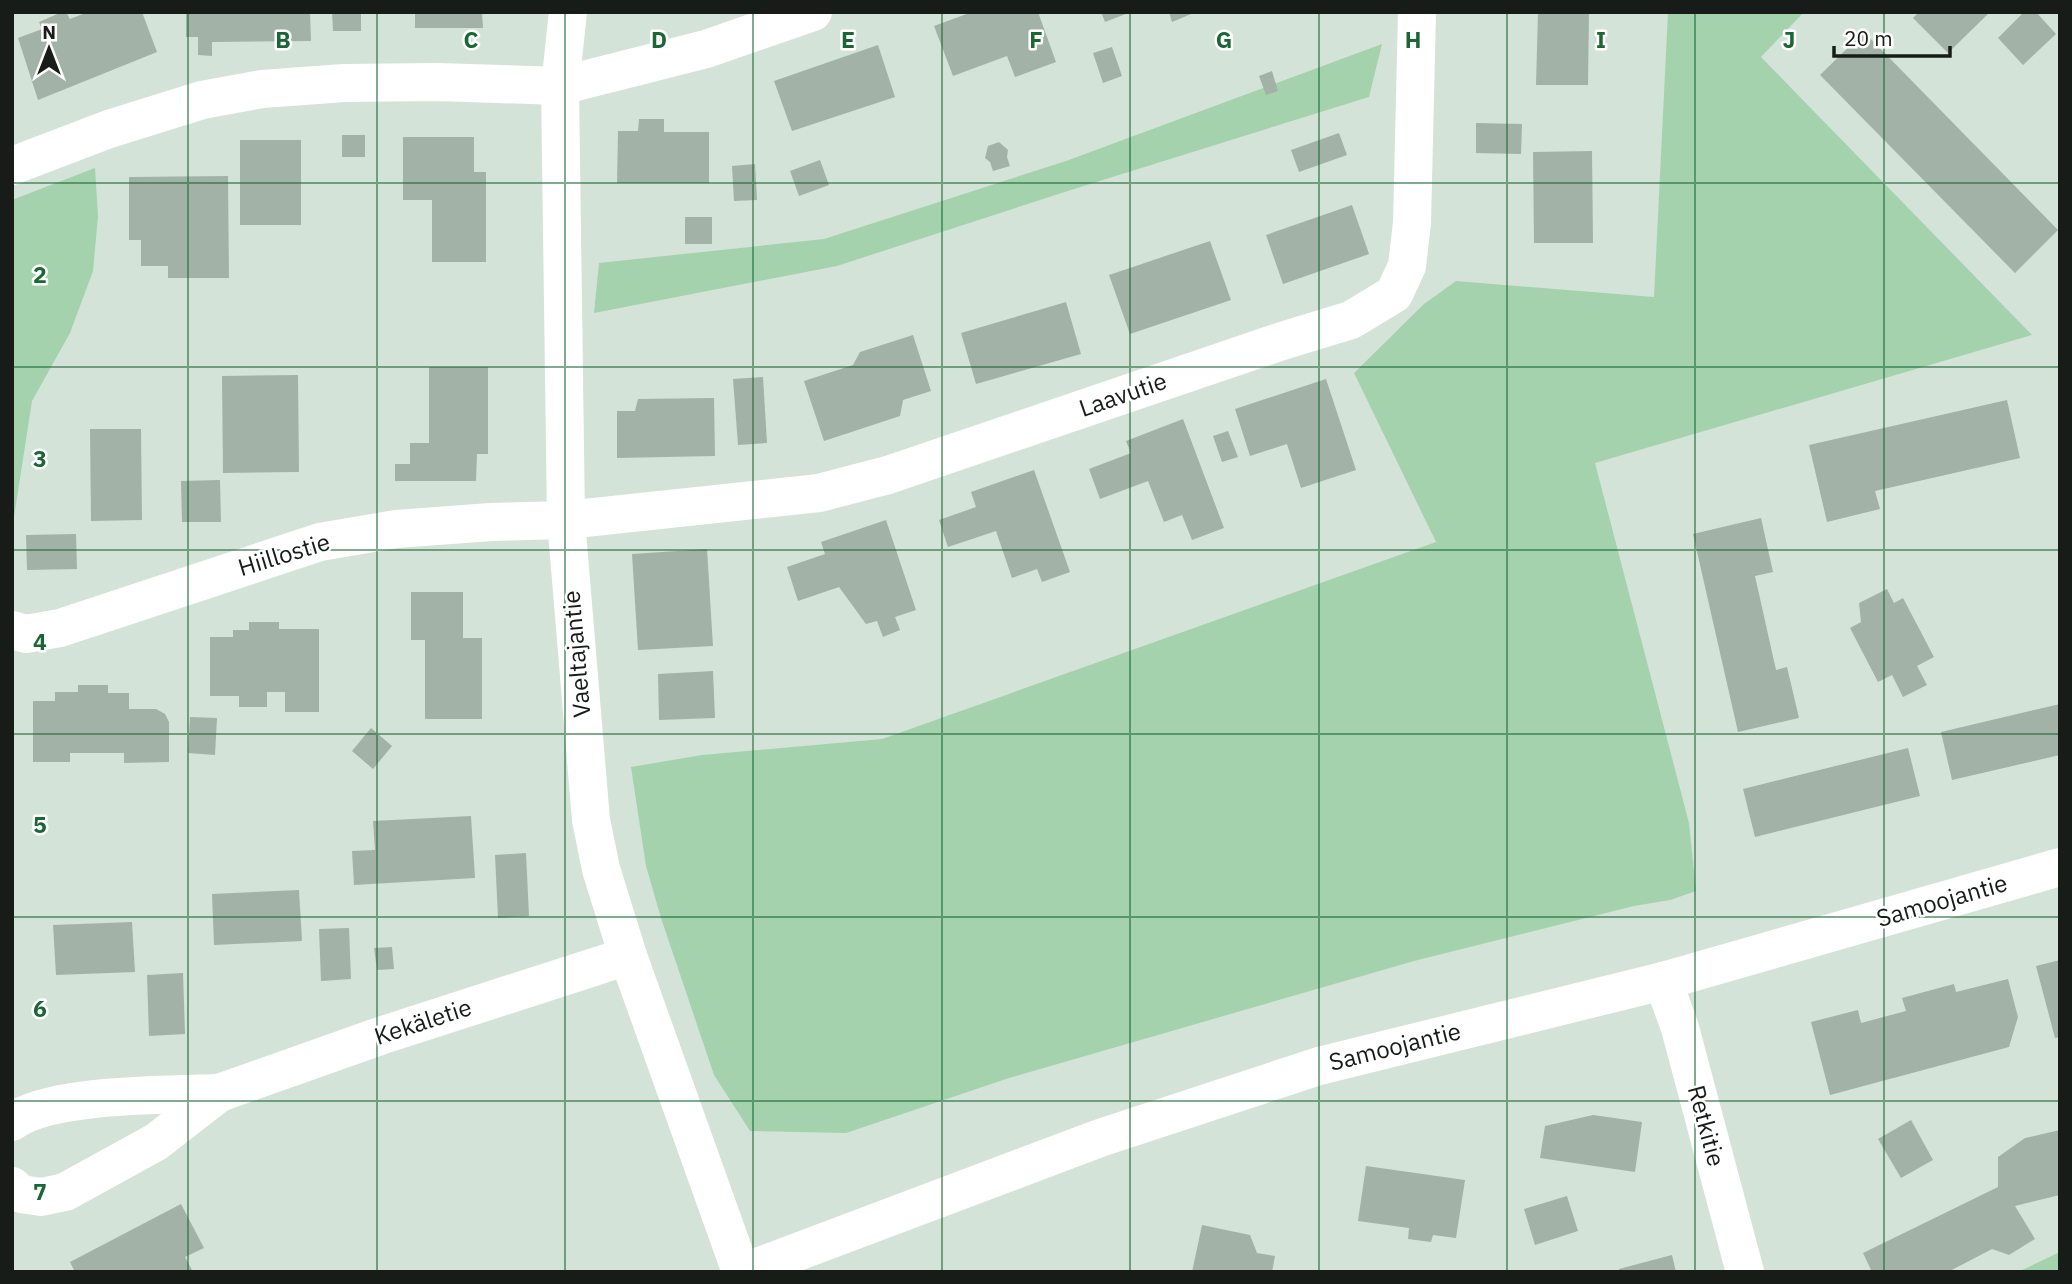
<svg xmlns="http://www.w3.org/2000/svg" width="2072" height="1284" viewBox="0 0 2072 1284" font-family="'IBM Plex Sans',sans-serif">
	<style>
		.green { fill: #a4d2ad }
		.building { fill: #a3b2a6 }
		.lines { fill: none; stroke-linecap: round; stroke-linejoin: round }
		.street { stroke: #fff; stroke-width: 38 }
		.secondary { stroke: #fff; stroke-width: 38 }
		.grid { fill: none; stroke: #1a6634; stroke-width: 2; stroke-opacity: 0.55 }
		.labels { text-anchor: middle; stroke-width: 5; stroke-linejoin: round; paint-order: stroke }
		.street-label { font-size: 24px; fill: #171c18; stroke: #fff }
		.grid-label { font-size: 23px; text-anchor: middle; font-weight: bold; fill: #1a6634; stroke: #fff; stroke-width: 5; stroke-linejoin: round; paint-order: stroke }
	</style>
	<rect width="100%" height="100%" fill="#d4e3d7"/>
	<g class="green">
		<path d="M1668,12H1804L1761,57L2032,335L1595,463L1689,823L1696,891L1670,900L1634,906L1414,961L1009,1078L846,1133L750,1131L714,1075L661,918L646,866L631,767L702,755L882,739L1436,542L1354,373L1424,304L1456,281L1654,297Z"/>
		<path d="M1382,44L1369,97L1074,189L837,266L594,313L599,263L824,239L1066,161Z"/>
		<path d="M95,168L98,216L93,271L70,333L32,401L14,517V606L12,605V200Z"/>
		<path d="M2060,1252V1272H2018Z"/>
	</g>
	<g class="building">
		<path d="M62,12H66L70,19L88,12H142L157,52L38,100L18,38L42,29L39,22Z"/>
		<path d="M186,12H310L311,41L212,42V56L198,55V37H186Z"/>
		<path d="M332,12H361V31H333Z"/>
		<path d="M415,12H482L483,28H415Z"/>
		<path d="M972,12H1038L1056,62L1015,77L1007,56L953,76L934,26Z"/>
		<path d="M1101,12H1131L1105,22Z"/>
		<path d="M1169,12H1196L1172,22Z"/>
		<path d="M1538,12H1589L1588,85H1536Z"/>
		<path d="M1919,12H1990L1948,53L1913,18Z"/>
		<path d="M2024,12H2036L2056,34L2023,65L1998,38Z"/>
		<path d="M1864,32L2058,230L2015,273L1820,75Z"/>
		<path d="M878,45L895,97L792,131L774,81Z"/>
		<path d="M1112,47L1122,76L1103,83L1093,53Z"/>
		<path d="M1272,71L1278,91L1266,95L1259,76Z"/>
		<path d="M639,119H664V132H709V183H617L618,131H638Z"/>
		<path d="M1476,123L1522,124L1521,154L1476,153Z"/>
		<path d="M1339,133L1347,155L1299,172L1291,150Z"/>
		<rect x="342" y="135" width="23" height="22"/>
		<path d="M403,137H474V172H486V262H432V200H403Z"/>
		<rect x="240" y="140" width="61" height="85"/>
		<path d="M999,142L1008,150L1007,157L1010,166L993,171L990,162L985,158L988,146Z"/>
		<path d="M1592,151L1593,243H1534L1533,152Z"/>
		<path d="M820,160L829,185L799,196L790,171Z"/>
		<path d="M755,164L757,200L734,201L732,166Z"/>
		<path d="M228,176L229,278H168V266H141V240H129V177Z"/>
		<path d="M1352,205L1369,254L1283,284L1266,235Z"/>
		<rect x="685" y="217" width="27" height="27"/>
		<path d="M1210,241L1231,300L1130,334L1109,275Z"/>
		<path d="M1066,302L1081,354L976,384L961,333Z"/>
		<path d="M913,335L931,391L903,400L900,416L824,441L804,381L853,365L860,352Z"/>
		<path d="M429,367H488V454H477L476,481H395V464H410V443H429Z"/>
		<path d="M298,375L299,472L223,473L222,376Z"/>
		<path d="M763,377L767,443L738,445L733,379Z"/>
		<path d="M1326,379L1356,470L1301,488L1287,444L1250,456L1235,409Z"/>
		<path d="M714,398L715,456L617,458V411H635L638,399Z"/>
		<path d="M2007,400L2020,458L1875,491L1880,509L1827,522L1809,445Z"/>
		<path d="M1183,419L1224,528L1192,540L1182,515L1164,522L1148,481L1100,499L1089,469L1131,453L1126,441Z"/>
		<path d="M90,429H141L142,520L91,521Z"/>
		<path d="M1228,431L1238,457L1222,462L1213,436Z"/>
		<path d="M1034,470L1070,572L1042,582L1037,569L1012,578L996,531L948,547L939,520L976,507L971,492Z"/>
		<path d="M220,480L221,522H182L181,481Z"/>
		<path d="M1761,518L1773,572L1755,576L1776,670L1787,667L1799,718L1738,732L1693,534Z"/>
		<path d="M886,520L916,610L895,617L900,630L883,637L877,621L866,624L839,587L798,601L787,567L825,554L821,542Z"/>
		<path d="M76,534L77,569L27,570L26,535Z"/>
		<path d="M707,549L713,646L638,650L632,554Z"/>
		<path d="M1887,589L1894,603L1903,598L1934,657L1917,666L1927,685L1903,697L1892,675L1878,682L1850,628L1861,622L1859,603Z"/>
		<path d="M411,592H463V638H482V719H425V640H411Z"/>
		<path d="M249,622H279V629H319V712H285V692H267V707H239V696H210V637H233V630H249Z"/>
		<path d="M713,671L715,718L659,720L658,674Z"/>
		<path d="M78,685H108V693H129V709H156L165,714L169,722V762L124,763V753H70V762H33V701H55V692H78Z"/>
		<path d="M2060,704V755L1952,780L1941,732Z"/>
		<path d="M190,717L217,718L215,755L188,753Z"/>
		<path d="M371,728L392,746L373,769L352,751Z"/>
		<path d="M1908,748L1920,796L1755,837L1743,789Z"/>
		<path d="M471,816L475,878L354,885L352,851L375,850L373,821Z"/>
		<path d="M526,853L529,916L498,918L495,855Z"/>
		<path d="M299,890L302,941L214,945L212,894Z"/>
		<path d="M132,922L135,972L56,975L53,925Z"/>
		<path d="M349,928L351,979L321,981L319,929Z"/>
		<path d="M392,947L394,969L377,970L374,948Z"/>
		<path d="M2060,960V1037L2055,1038L2036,966Z"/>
		<path d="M183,973L185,1034L149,1036L147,975Z"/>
		<path d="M2008,979L2018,1017L2009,1047L1830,1095L1811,1022L1858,1010L1861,1023L1906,1011L1902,998L1954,984L1956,992Z"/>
		<path d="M1593,1115L1642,1122L1635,1172L1540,1158L1545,1126Z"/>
		<path d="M1911,1120L1933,1160L1901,1178L1878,1139Z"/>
		<path d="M2060,1130V1195L2015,1206L2035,1239L2009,1255L1992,1249L1948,1272H1872L1863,1253L1998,1187V1157L2025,1138Z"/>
		<path d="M1366,1166L1465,1180L1456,1238L1433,1235L1431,1242L1408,1239L1409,1228L1358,1221Z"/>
		<path d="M1567,1196L1578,1231L1535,1245L1524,1209Z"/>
		<path d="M181,1204L204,1248L185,1257L193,1272H75L70,1262Z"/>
		<path d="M1202,1225L1250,1235L1257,1253L1275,1256L1272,1272H1192Z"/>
		<path d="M1672,1255L1676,1272H1619V1269Z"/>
	</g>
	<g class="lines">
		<g class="street">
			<path d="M568,12L560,86L566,520L591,820L601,869L628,956L741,1272"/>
			<path d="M12,166L109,129L202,100L262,89L344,83L437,82L560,86L706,49L813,12"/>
			<path d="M12,630L26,634L60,628L320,542L396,529L491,522L566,520L819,493L888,475L1282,341L1351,320L1394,294L1407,266L1412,223L1417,12"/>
			<path d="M1663,981L1680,1028L1745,1272"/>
			<path d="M12,1122C50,1093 170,1095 219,1093"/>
			<path d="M12,1186L21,1194L41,1197L65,1192L156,1142L219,1093L380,1036L628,956"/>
		</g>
		<path class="secondary" d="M744,1272L1100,1138L1319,1066L1663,981L2060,867"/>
	</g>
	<path class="grid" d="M188,12V1272M377,12V1272M565,12V1272M753,12V1272M942,12V1272M1130,12V1272M1319,12V1272M1507,12V1272M1695,12V1272M1884,12V1272M12,183H2060M12,367H2060M12,550H2060M12,734H2060M12,917H2060M12,1101H2060"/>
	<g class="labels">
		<g class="street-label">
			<text transform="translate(1123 395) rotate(-19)" y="8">Laavutie</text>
			<text transform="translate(284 555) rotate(-17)" y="8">Hiillostie</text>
			<text transform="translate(577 654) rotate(-95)" y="8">Vaeltajantie</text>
			<text transform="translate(1942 901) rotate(-16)" y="8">Samoojantie</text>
			<text transform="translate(423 1022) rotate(-18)" y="8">Kekäletie</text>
			<text transform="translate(1395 1047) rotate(-14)" y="8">Samoojantie</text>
			<text transform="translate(1706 1126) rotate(75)" y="8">Retkitie</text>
		</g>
	</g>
	<g class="grid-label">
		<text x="283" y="48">B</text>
		<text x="471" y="48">C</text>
		<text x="659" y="48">D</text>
		<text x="848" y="48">E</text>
		<text x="1036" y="48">F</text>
		<text x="1224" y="48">G</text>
		<text x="1413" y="48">H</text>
		<text x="1601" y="48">I</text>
		<text x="1789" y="48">J</text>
		<text x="40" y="283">2</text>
		<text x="40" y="467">3</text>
		<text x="40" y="650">4</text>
		<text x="40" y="833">5</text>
		<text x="40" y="1017">6</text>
		<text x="40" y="1200">7</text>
	</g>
	<rect width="2072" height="1284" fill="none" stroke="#171c18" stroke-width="28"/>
	<g transform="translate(49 49)" stroke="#ffffff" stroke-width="5" paint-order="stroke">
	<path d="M0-5L12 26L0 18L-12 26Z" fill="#171c18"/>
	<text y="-10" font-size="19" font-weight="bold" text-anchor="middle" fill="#171c18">N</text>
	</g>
	<path d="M1834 46v10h116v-10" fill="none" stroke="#171c18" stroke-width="3.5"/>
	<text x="1844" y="46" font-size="21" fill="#171c18" stroke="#ffffff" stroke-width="5" paint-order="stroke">20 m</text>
</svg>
